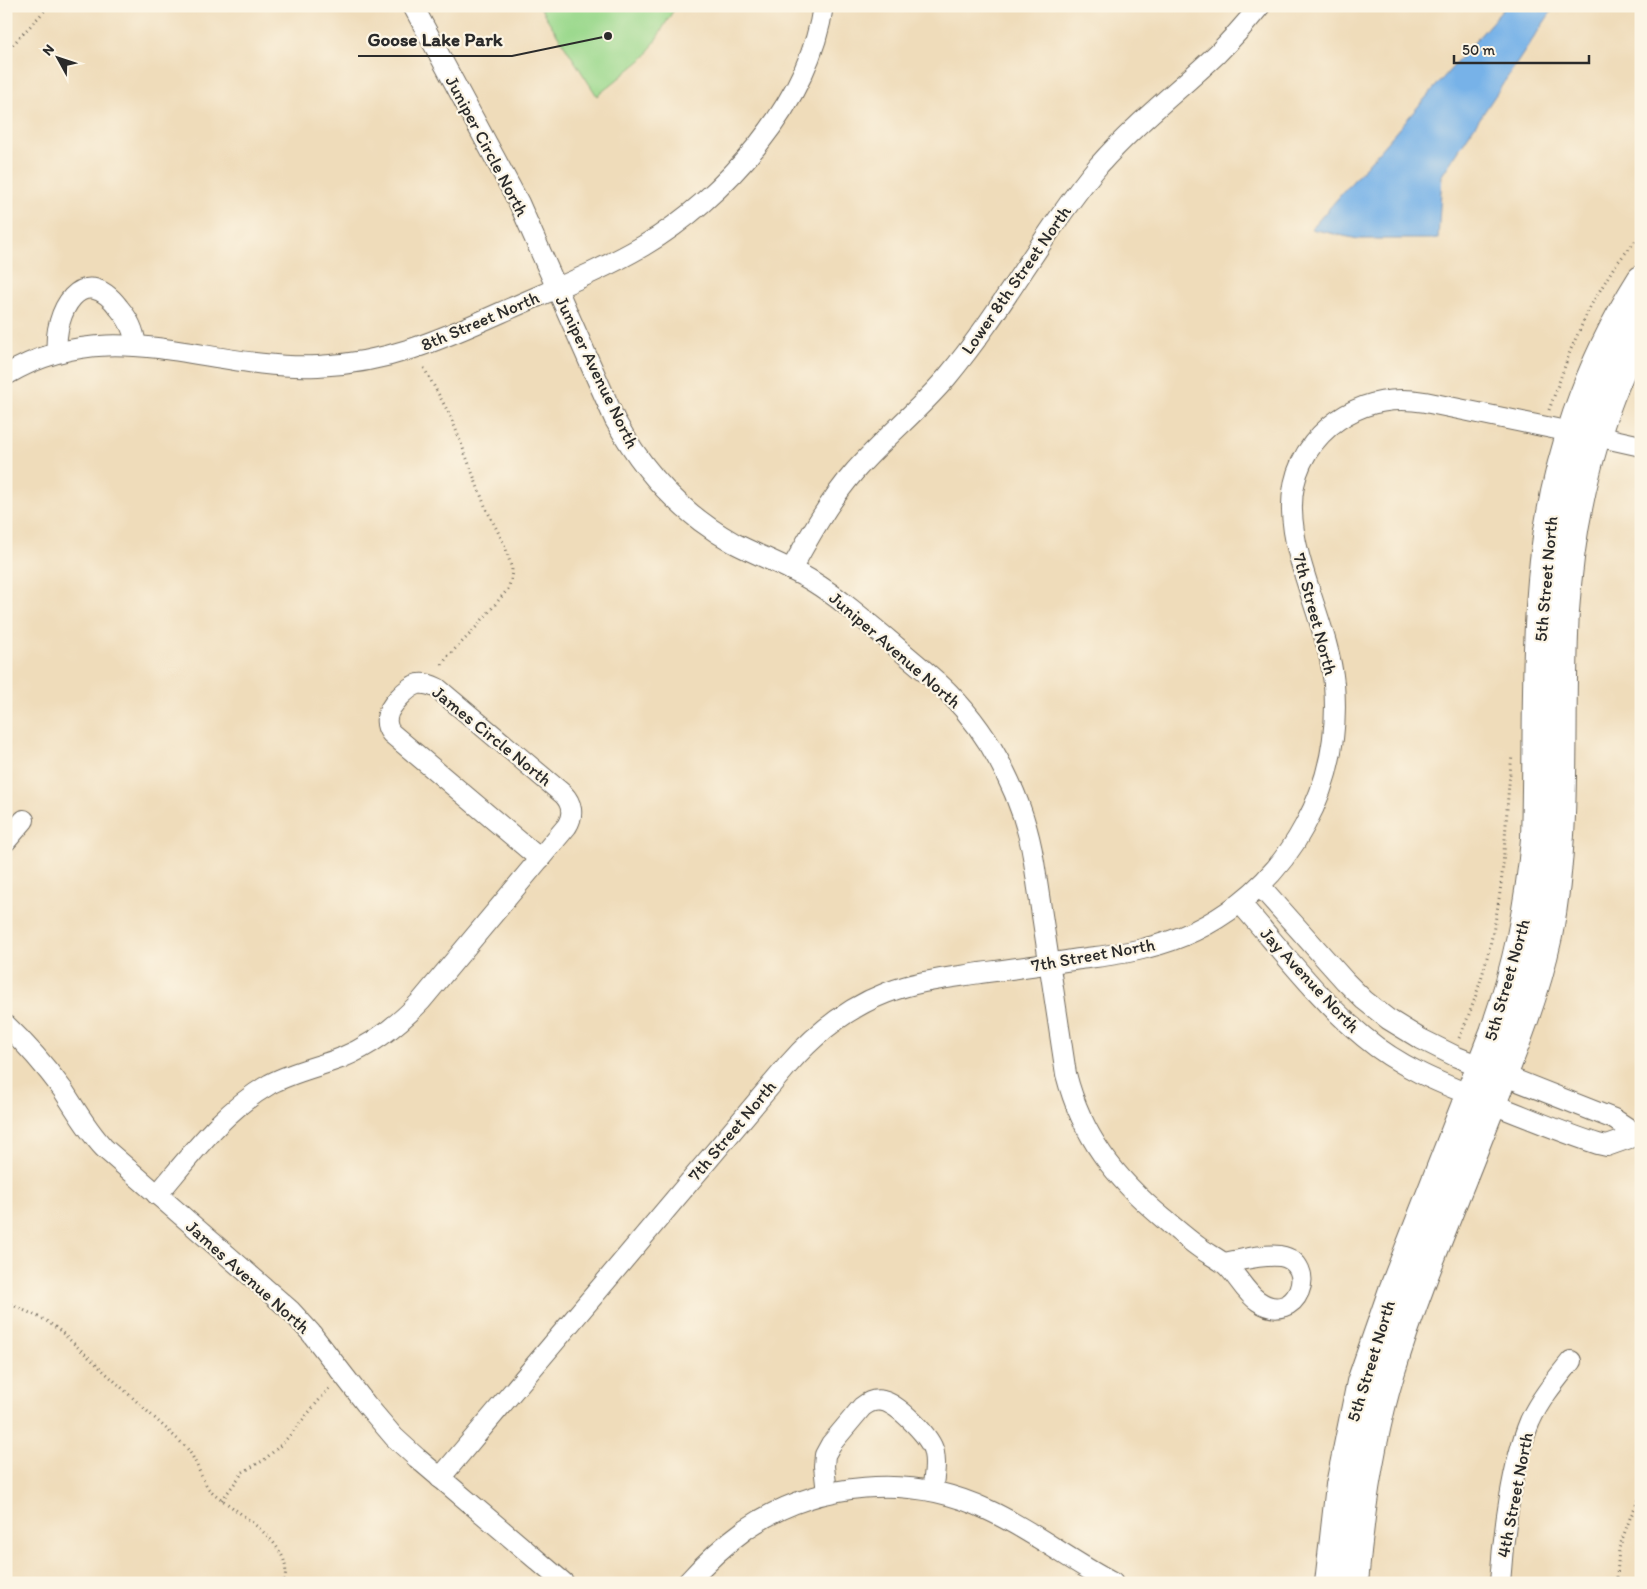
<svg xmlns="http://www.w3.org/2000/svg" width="1647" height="1589" viewBox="0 0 1647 1589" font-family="Itim,sans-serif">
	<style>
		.green { fill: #9cd98e; stroke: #64825c }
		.water { fill: #77b2e8; stroke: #516e8a }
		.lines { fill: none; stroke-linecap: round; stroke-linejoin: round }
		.street-casing { stroke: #70695d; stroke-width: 22 }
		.secondary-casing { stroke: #70695d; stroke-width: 30 }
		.path { stroke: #70695d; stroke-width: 3; stroke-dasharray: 1 4; stroke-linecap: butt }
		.street { stroke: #fff; stroke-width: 20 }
		.secondary { stroke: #fff; stroke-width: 28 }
		.labels { text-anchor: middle; stroke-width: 4.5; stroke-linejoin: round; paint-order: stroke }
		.street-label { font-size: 18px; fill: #2b2b2b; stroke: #fcf5e5 }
		.leader { fill: none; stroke: #2b2b2b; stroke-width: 2 }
		.callout-dot { fill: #2b2b2b; stroke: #fcf5e5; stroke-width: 2 }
		.callout-label { font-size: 19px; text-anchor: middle; font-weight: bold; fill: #2b2b2b; stroke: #fcf5e5; stroke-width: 4.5; stroke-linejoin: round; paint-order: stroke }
	</style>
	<rect width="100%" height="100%" fill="#fcf5e5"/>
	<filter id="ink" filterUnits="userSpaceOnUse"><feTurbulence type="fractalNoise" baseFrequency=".02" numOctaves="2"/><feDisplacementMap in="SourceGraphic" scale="10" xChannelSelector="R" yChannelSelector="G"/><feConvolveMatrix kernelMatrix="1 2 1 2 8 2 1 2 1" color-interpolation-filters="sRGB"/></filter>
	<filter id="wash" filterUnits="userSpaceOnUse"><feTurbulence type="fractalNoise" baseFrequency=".0096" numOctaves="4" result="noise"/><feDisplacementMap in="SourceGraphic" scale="20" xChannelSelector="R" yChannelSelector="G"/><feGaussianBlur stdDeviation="1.12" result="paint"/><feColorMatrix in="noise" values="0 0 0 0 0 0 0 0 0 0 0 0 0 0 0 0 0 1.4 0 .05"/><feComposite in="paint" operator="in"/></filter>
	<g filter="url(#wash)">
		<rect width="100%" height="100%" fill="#efdcba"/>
		<path class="green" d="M539,6H676L646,56L597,96Z"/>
		<path class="water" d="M1506,6H1555L1442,175L1438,239H1358L1311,229Z"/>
	</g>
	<g filter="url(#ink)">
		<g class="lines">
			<defs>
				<g id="street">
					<path d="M413,6L519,203L615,420C643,471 682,514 734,543C759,556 787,566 812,581C841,599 866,621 892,643C911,660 931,675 949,693C993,738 1024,799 1034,862L1066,1074C1082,1137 1115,1178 1164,1219C1176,1229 1187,1239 1200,1248C1207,1253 1215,1257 1222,1262C1235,1270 1243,1291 1258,1301C1297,1328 1321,1263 1280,1256C1262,1254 1242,1260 1224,1263"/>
					<path d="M57,352C53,313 82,259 119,308C129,320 134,330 136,346"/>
					<path d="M6,375C112,311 207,371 318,366C391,363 444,338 509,309C554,289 600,271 643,246C723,199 810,102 823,6"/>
					<path d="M1596,436L1641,446"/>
					<path d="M791,570C810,535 829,501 855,471C884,438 918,411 947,377C1003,310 1043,232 1099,165C1135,124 1178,91 1217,54C1232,39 1246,23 1260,6"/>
					<path d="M6,841L24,820"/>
					<path d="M1260,886L1345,981L1364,1000L1388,1019L1419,1038L1457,1057L1614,1119L1638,1135"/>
					<path d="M1240,903C1280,948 1317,998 1364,1037C1403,1070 1448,1086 1495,1105C1529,1118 1563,1133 1598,1144L1607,1146L1641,1134"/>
					<path d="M6,1025C27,1045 46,1067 63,1090C76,1110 87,1130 104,1148L290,1310L311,1333L366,1404L394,1437L417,1458L564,1583"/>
					<path d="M157,1195C192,1154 223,1111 270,1084C293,1072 317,1067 341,1058C373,1045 398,1025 421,1001L567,826C574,815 572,803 563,794L437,688C431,685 424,683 418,684C407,687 388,707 387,718C386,724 388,729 391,733L540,859"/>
					<path d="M440,1478L788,1065C815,1034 847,1008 886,993C916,981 948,978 980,973C1013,969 1046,964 1080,959C1102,956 1124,954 1146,948C1214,932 1273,886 1305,825C1329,781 1338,733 1334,684C1326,597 1246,498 1330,426C1358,403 1390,396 1425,402L1571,432"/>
					<path d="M827,1493L824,1466L825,1455L831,1444L862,1407C868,1402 875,1399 883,1401C898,1404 928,1435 933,1449C937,1462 934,1477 932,1491"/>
					<path d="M687,1583C705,1563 724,1545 746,1529C817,1481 911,1473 988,1510C1032,1530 1070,1561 1113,1583"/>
					<path d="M1500,1583C1503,1536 1512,1464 1530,1421C1540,1399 1556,1380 1571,1361"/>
				</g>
				<g id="secondary">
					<path d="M1329,1583L1340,1485L1361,1382L1393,1290L1494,1032C1517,967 1529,908 1535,839C1538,746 1534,651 1544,560C1555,461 1588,364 1641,280"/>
					<path d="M1354,1583C1360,1511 1370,1440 1391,1371C1415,1292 1448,1216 1478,1139C1504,1072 1533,1007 1548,936C1569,829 1559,719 1565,611C1571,513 1594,417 1641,330"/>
				</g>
			</defs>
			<use href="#street" class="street-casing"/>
			<use href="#secondary" class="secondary-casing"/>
			<g class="path">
				<path d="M6,52L49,6"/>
				<path d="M424,368L451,417L485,506L505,546L512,569L511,580L508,589L472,632L448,656L441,666"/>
				<path d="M1549,410L1571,349L1590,307L1614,267L1641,234"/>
				<path d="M1459,1038C1481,991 1497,926 1502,875C1506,835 1507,795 1512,756"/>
				<path d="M6,1302L45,1320L58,1329L185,1446C197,1459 199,1476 209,1489C232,1511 300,1545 283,1583"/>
				<path d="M222,1500L243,1472L264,1460L284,1442L331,1386"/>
				<path d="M1617,1577L1619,1548L1630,1518L1641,1495"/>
			</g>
			<use href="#street" class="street"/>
			<use href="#secondary" class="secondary"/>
		</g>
	</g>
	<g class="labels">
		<g class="street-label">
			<text transform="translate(487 146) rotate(62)" y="6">Juniper Circle North</text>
			<text transform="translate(1016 280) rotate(-55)" y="6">Lower 8th Street North</text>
			<text transform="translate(480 321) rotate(-23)" y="6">8th Street North</text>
			<text transform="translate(597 372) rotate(64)" y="6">Juniper Avenue North</text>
			<text transform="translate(1546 579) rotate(-85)" y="6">5th Street North</text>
			<text transform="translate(1315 614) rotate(75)" y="6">7th Street North</text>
			<text transform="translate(895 650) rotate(41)" y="6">Juniper Avenue North</text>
			<text transform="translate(492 736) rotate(39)" y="6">James Circle North</text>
			<text transform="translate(1093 955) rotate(-10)" y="6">7th Street North</text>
			<text transform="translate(1310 980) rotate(47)" y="6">Jay Avenue North</text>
			<text transform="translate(1507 980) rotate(-74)" y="6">5th Street North</text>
			<text transform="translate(732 1131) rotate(-50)" y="6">7th Street North</text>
			<text transform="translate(248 1277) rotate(42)" y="6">James Avenue North</text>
			<text transform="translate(1371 1361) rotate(-73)" y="6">5th Street North</text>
			<text transform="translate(1515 1495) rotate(-79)" y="6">4th Street North</text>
		</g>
	</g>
	<path class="leader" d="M608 36L512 56H358"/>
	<circle class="callout-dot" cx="608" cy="36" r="5"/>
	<g class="callout-label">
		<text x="435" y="46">Goose Lake Park</text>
	</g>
	<rect width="1647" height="1589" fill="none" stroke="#fcf5e5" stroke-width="25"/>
	<g transform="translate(58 58) rotate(310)" stroke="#fcf5e5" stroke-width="4" paint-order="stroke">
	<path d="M0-4L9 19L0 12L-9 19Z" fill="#2b2b2b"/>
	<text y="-8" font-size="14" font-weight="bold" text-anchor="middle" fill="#2b2b2b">N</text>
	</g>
	<path d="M1454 55v8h135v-8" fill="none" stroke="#2b2b2b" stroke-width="2.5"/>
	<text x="1462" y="55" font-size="15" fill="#2b2b2b" stroke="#fcf5e5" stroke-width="4" paint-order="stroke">50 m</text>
</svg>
